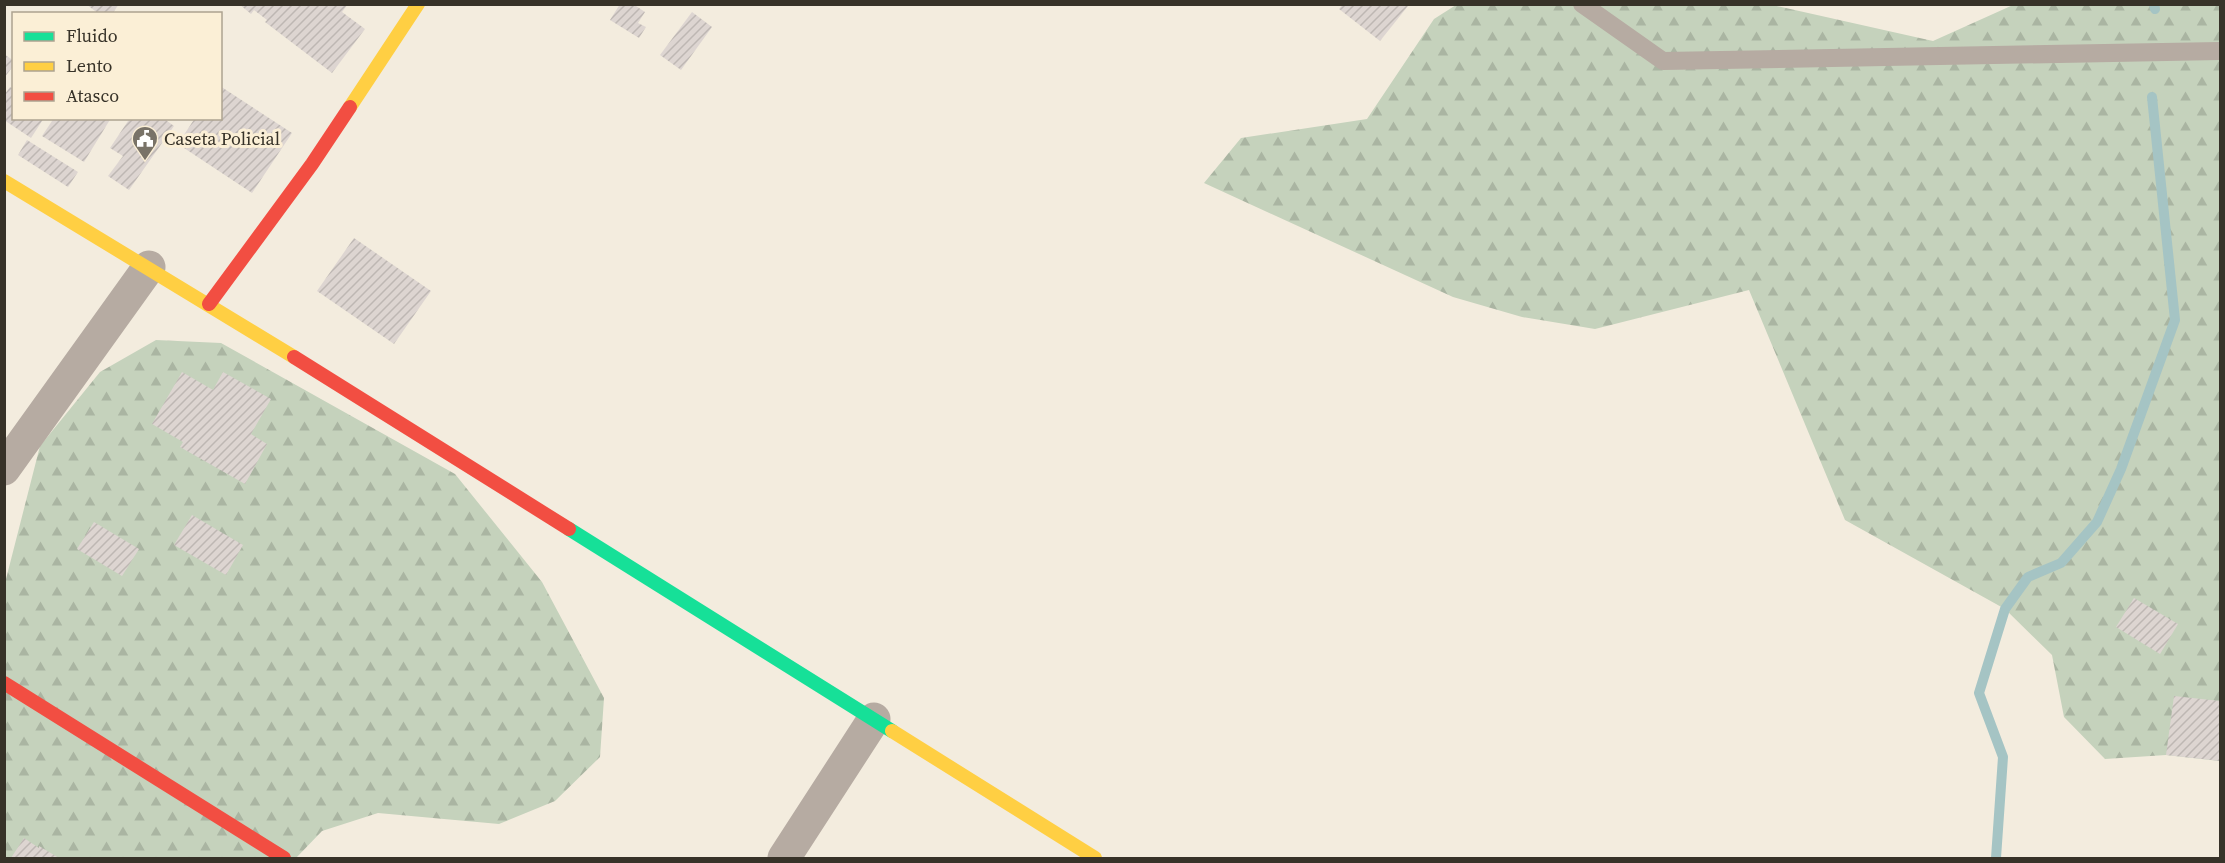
<svg xmlns="http://www.w3.org/2000/svg" width="2225" height="863" viewBox="0 0 2225 863" font-family="'Source Serif 4',serif">
	<style>
		.forest { fill: url(#forest-firs) }
		.lines { fill: none; stroke-linecap: round; stroke-linejoin: round }
		.stream { stroke: #a5c4c4; stroke-width: 10 }
		.building { fill: url(#building-hatch) }
		.lane { stroke: #b6aba2; stroke-width: 18 }
		.street { stroke: #b6aba2; stroke-width: 33 }
		.fast { stroke: #16e098; stroke-width: 14 }
		.slow { stroke: #ffcf43; stroke-width: 14 }
		.jam { stroke: #f24e42; stroke-width: 14 }
		.labels { text-anchor: middle; stroke-width: 6; stroke-linejoin: round; paint-order: stroke }
		.poi-label { font-size: 18px; fill: #373228; stroke: #fbefd6; text-anchor: start }
	</style>
	<defs>
		<pattern id="forest-firs" width="22" height="20" patternUnits="userSpaceOnUse" patternTransform="scale(1.5)"><rect width="22" height="20" fill="#c5d2bc"/><path d="M5 1l3.5 6h-7zM16 11l3.5 6h-7z" fill="#aab5a2"/></pattern>
		<pattern id="building-hatch" width="6" height="6" patternUnits="userSpaceOnUse" patternTransform="scale(1.5)"><rect width="6" height="6" fill="#ddd5d1"/><path d="M-1 1l2-2M0 6l6-6M5 7l2-2" fill="none" stroke="#beb7b3"/></pattern>
	</defs>
	<rect width="100%" height="100%" fill="#f3ecde"/>
	<g class="forest">
		<path d="M1456,5H1772L1933,41L2013,5H2220V761L2166,755L2105,759L2064,717L2052,655L2005,609L1845,520L1749,290L1595,329L1522,317L1453,297L1204,183L1241,138L1367,119L1434,19Z"/>
		<path d="M156,340L221,343L455,474L542,582L604,698L600,757L555,801L499,824L378,813L322,831L296,858H5V583L40,446L100,372Z"/>
	</g>
	<g class="lines">
		<g class="stream">
			<path d="M2154,4L2155,9"/>
			<path d="M1996,858L2003,757L1979,693L2005,609L2028,577L2061,563L2097,522L2121,469L2175,320L2152,97"/>
		</g>
	</g>
	<g class="building">
		<path d="M86,4H119L112,14H99Z"/>
		<path d="M239,4H348L342,12L365,29L332,73L265,22L267,20L254,10L251,14Z"/>
		<path d="M620,4H633L645,12L638,23L646,27L639,38L610,20Z"/>
		<path d="M1343,4H1405L1408,6L1380,41L1339,9Z"/>
		<path d="M692,12L712,27L681,70L660,55Z"/>
		<path d="M4,54L14,61V65L4,78Z"/>
		<path d="M220,86L292,133L252,193L178,144L195,118H220Z"/>
		<path d="M10,87L14,89V118H44L31,138L4,120V95Z"/>
		<path d="M54,118H111L84,162L42,136Z"/>
		<path d="M130,118H163L174,126L129,190L108,176L123,156L110,148Z"/>
		<path d="M27,140L78,172L68,187L18,155Z"/>
		<path d="M354,238L431,291L394,344L317,291Z"/>
		<path d="M182,372L213,390L223,372L271,399L251,434L267,444L245,484L180,447L183,442L152,424Z"/>
		<path d="M192,515L243,545L226,575L174,545Z"/>
		<path d="M94,522L139,549L122,576L77,549Z"/>
		<path d="M2134,598L2178,624L2160,654L2116,627Z"/>
		<path d="M2174,696L2220,701V761L2166,755Z"/>
		<path d="M24,838L39,848V846L59,858H11Z"/>
	</g>
	<g class="lines">
		<path class="lane" d="M1582,4L1663,61L2220,51"/>
		<g class="street">
			<path d="M4,469L149,267"/>
			<path d="M784,858L874,719"/>
		</g>
		<path class="fast" d="M569,529L892,731"/>
		<g class="slow">
			<path d="M350,107L418,4"/>
			<path d="M4,181L294,357"/>
			<path d="M892,731L1095,858"/>
		</g>
		<g class="jam">
			<path d="M209,304L312,164L350,107"/>
			<path d="M294,357L569,529"/>
			<path d="M4,683L284,858"/>
		</g>
	</g>
	<defs>
		<symbol id="civic-pin" viewBox="-11 -11 22 30"><path d="M0 17L-7.5 6A9.5 9.5 0 1 1 7.5 6Z" fill="#797368" stroke="#fbefd6"/><path d="M-.6-6.5H3V-4.5H.6V-3L4-1V1h2V6H-6V1h2V-1L-.6-3ZM-1.2 2.5V6h2.4V2.5Z" fill="#fff"/></symbol>
	</defs>
	<g fill-rule="evenodd">
		<use href="#civic-pin" x="130" y="124" width="30" height="40"/>
	</g>
	<g class="labels">
		<g class="poi-label">
			<text x="164" y="145">Caseta Policial</text>
		</g>
	</g>
	<rect width="2225" height="863" fill="none" stroke="#373228" stroke-width="12"/>
	<rect x="12" y="12" width="210" height="108" fill="#fbefd6" stroke="#ada390" stroke-width="1.5"/>
	<rect x="24" y="32" width="30" height="9" fill="#16e098" stroke="#ada390" stroke-width="1.5"/>
	<text x="66" y="42" font-size="18" fill="#373228">Fluido</text>
	<rect x="24" y="62" width="30" height="9" fill="#ffcf43" stroke="#ada390" stroke-width="1.5"/>
	<text x="66" y="72" font-size="18" fill="#373228">Lento</text>
	<rect x="24" y="92" width="30" height="9" fill="#f24e42" stroke="#ada390" stroke-width="1.5"/>
	<text x="66" y="102" font-size="18" fill="#373228">Atasco</text>
</svg>
